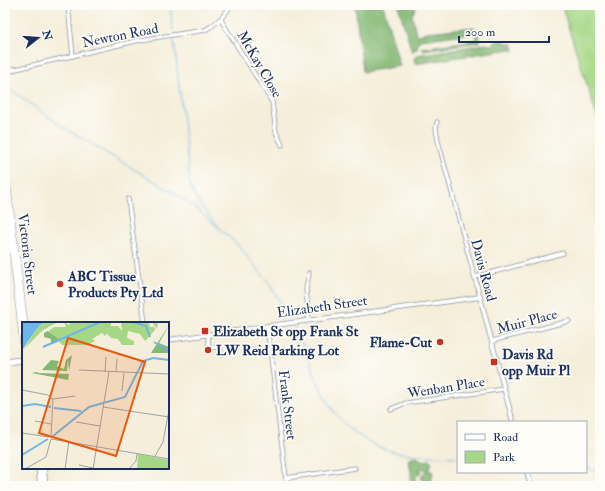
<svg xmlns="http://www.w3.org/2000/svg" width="605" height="491" viewBox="0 0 605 491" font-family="'IM FELL Double Pica',serif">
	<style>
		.green { fill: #a5d786; stroke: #608372 }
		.forest { fill: #84b873; stroke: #507468 }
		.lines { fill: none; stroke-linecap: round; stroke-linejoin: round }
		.stream { stroke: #6fb6e6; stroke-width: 1 }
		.minor-casing { stroke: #888e9c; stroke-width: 5 }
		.tertiary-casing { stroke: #888e9c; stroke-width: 5.5 }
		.secondary-casing { stroke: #888e9c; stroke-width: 6 }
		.primary-casing { stroke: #888e9c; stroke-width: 7 }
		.minor { stroke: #fff; stroke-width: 3.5 }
		.tertiary { stroke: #fff; stroke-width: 4 }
		.secondary { stroke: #fff; stroke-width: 5 }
		.primary { stroke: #fff; stroke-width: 5.5 }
		.poi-dot { fill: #c8321e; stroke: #fdfcf7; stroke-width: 1.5 }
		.labels { text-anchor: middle; stroke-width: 3.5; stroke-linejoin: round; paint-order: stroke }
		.street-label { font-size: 14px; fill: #1b2f5e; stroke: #fdfcf7 }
		.poi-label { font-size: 14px; font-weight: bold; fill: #1b2f5e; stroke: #fdfcf7; text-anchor: start }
		.inset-river { fill: none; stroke: #6fb6e6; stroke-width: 2 }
		.inset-road { fill: none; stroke: #9ea2a8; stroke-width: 1 }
		.view { fill: #e8590c; fill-opacity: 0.15; stroke: #e8590c; stroke-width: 2 }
		.inset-edge { fill: none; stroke: #1b2f5e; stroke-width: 2 }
	</style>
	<rect width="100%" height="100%" fill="#fdfcf7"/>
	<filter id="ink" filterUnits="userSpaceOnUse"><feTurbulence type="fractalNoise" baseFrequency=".025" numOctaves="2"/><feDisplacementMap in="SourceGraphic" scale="8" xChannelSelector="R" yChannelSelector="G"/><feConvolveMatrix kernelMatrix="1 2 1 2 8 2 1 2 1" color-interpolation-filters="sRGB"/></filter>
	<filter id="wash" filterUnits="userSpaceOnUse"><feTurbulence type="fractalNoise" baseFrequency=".012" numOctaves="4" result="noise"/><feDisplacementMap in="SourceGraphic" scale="16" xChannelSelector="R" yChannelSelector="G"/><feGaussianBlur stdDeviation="0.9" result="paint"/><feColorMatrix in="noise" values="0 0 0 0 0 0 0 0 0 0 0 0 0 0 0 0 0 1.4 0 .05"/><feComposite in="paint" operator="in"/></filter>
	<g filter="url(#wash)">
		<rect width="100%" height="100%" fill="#f5eeda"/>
		<path class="green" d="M562,5H600V126L563,10Z"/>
		<g class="forest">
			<path d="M355,5H383L400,66L363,72Z"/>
			<path d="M398,5H417L412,15L416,33L418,35L427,32L474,27C478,32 481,35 479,42L423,50L421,48L476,40L477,38L474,33L419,40L417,48L412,52Z"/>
			<path d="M499,41H504L509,44L512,43L514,51L510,49L415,64L414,58L417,55L485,44L491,45L493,43Z"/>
			<path d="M417,457L423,461L430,460V462H432L428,471H432L433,475L431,476L433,479L431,480L432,484L429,486H420V483L423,482L421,477L426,470L421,468L420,469L422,472L420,471V474L418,475H416V480L412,481L411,480V471L408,460L409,459Z"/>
		</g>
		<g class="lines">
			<g class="stream">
				<path d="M170,5L173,30"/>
				<path d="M174,40L190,184C195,201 206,213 218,226"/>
				<path d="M5,86L63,127L174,193L196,208L238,245L269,283L291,321"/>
				<path d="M293,324C307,350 314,379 329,404C344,429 372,448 400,453C419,456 439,456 458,457"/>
				<path d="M586,467L600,473"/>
			</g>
		</g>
	</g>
	<g filter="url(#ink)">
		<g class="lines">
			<defs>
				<g id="minor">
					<path d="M68,5L73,56"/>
					<path d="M221,20L272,102L276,132L282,145"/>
					<path d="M5,69H15"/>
					<path d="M5,74L16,69L140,40L205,30C217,24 224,17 231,5"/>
					<path d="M437,122L436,128L438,141L480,297"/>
					<path d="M128,199L145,323"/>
					<path d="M309,273L306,289L309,320"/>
					<path d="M475,277L563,253"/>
					<path d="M267,326L287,486"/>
					<path d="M209,334L208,337L209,348L220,347L221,354"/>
					<path d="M492,341L569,321"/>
					<path d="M391,409L406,403L504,389"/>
					<path d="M286,478L355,468"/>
				</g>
				<g id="tertiary">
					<path d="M168,340L480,297L513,422"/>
					<path d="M527,472L531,486"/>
				</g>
				<g id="secondary">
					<path d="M5,163L25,323"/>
					<path d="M5,193L23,346"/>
				</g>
				<g id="primary">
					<path d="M5,362L23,360"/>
					<path d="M39,468L41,486"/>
					<path d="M43,468L45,486"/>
				</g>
			</defs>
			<use href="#minor" class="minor-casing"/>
			<use href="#tertiary" class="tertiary-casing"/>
			<use href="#secondary" class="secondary-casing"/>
			<use href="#primary" class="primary-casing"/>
			<use href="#minor" class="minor"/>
			<use href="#tertiary" class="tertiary"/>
			<use href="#secondary" class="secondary"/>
			<use href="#primary" class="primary"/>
		</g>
	</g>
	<g class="poi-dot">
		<circle cx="60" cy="284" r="4"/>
		<rect x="201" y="327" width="8" height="8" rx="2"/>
		<circle cx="440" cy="342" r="4"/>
		<circle cx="208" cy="350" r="4"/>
		<rect x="490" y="358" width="8" height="8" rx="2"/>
	</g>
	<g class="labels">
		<g class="street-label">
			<text transform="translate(120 35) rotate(-11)" y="5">Newton Road</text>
			<text transform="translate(260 64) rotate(60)" y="5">McKay Close</text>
			<text transform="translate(28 254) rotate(83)" y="5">Victoria Street</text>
			<text transform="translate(484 270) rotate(75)" y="5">Davis Road</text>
			<text transform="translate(322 306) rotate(-8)" y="5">Elizabeth Street</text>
			<text transform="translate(527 321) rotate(-15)" y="5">Muir Place</text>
			<text transform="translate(446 387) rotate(-9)" y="5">Wenban Place</text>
			<text transform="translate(288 405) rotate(83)" y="5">Frank Street</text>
		</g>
		<g class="poi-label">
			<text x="68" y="281">ABC Tissue<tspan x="68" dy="16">Products Pty Ltd</tspan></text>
			<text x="213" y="336">Elizabeth St opp Frank St</text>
			<text x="432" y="347" text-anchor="end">Flame-Cut</text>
			<text x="216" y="355">LW Reid Parking Lot</text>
			<text x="502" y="359">Davis Rd<tspan x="502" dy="16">opp Muir Pl</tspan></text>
		</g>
	</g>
	<g transform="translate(22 322)">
		<rect width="147" height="147" fill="#f5eeda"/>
		<path d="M22,0H36L21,8L1,28L17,4ZM42,0L47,3L49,0H89V4H96L100,9L99,0H127L128,5H132L131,0H136L135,7L132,2L133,8L130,11L128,7L130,12L123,19L118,12L106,9L105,16L112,19V23H100L96,17L89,16L85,12L87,9L83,14L80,11L70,17L73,19L66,23H40L27,9L32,5H44ZM116,132L147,138V147H115Z" fill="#a5d786"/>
		<path d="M147,3L137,21L147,25V31H129ZM26,9L35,16L36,20L29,22V17L22,15V11ZM50,33L47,49L46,38L45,49L20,48L29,38L37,39L35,44L42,47L44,38ZM14,50L17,51L47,52L46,58L10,51Z" fill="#84b873"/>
		<path d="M0,0H22L17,4L0,28Z" fill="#6fb6e6"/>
		<path class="inset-river" d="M111,0L124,4L128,15M132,20L147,29M21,25L78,0M0,84L13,82L29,85M32,86L59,89M31,114L67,85L103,75L121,39L131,36L147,38M0,133L26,117"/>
		<path class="inset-road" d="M57,48L147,52M83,50L84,35M94,50L95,37M0,68L26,73L31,77L29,115M100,69L102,51M31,77L53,74M81,85L147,95M13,99L29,102M54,100L78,104M0,111L27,115M29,117L147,137M75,123L87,50M133,134L141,120L147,88M57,143L71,146M3,147L24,135L29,117M43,147L47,119M71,147L75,123M107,147L114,139L115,132"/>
		<path class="view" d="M46,16L123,40L94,134L17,111Z"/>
		<rect width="147" height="147" class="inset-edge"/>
	</g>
	<rect width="605" height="491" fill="none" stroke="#fdfcf7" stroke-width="20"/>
	<rect x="457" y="421" width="130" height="52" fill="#fdfcf7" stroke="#a3aaba"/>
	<rect x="465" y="434" width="20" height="6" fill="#ffffff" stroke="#a3aaba"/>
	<text x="493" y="441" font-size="12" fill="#1b2f5e">Road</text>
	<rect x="465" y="451" width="20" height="12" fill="#a5d786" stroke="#a3aaba"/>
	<text x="493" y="461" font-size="12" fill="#1b2f5e">Park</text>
	<g transform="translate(38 38) rotate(73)" stroke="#fdfcf7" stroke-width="3" paint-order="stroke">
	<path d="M0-3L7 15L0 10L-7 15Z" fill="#1b2f5e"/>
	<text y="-6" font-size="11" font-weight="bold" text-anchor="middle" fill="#1b2f5e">N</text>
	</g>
	<path d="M459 36v6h90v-6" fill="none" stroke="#1b2f5e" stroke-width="2"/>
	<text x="465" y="36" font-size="12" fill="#1b2f5e" stroke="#fdfcf7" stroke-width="3" paint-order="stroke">200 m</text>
</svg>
